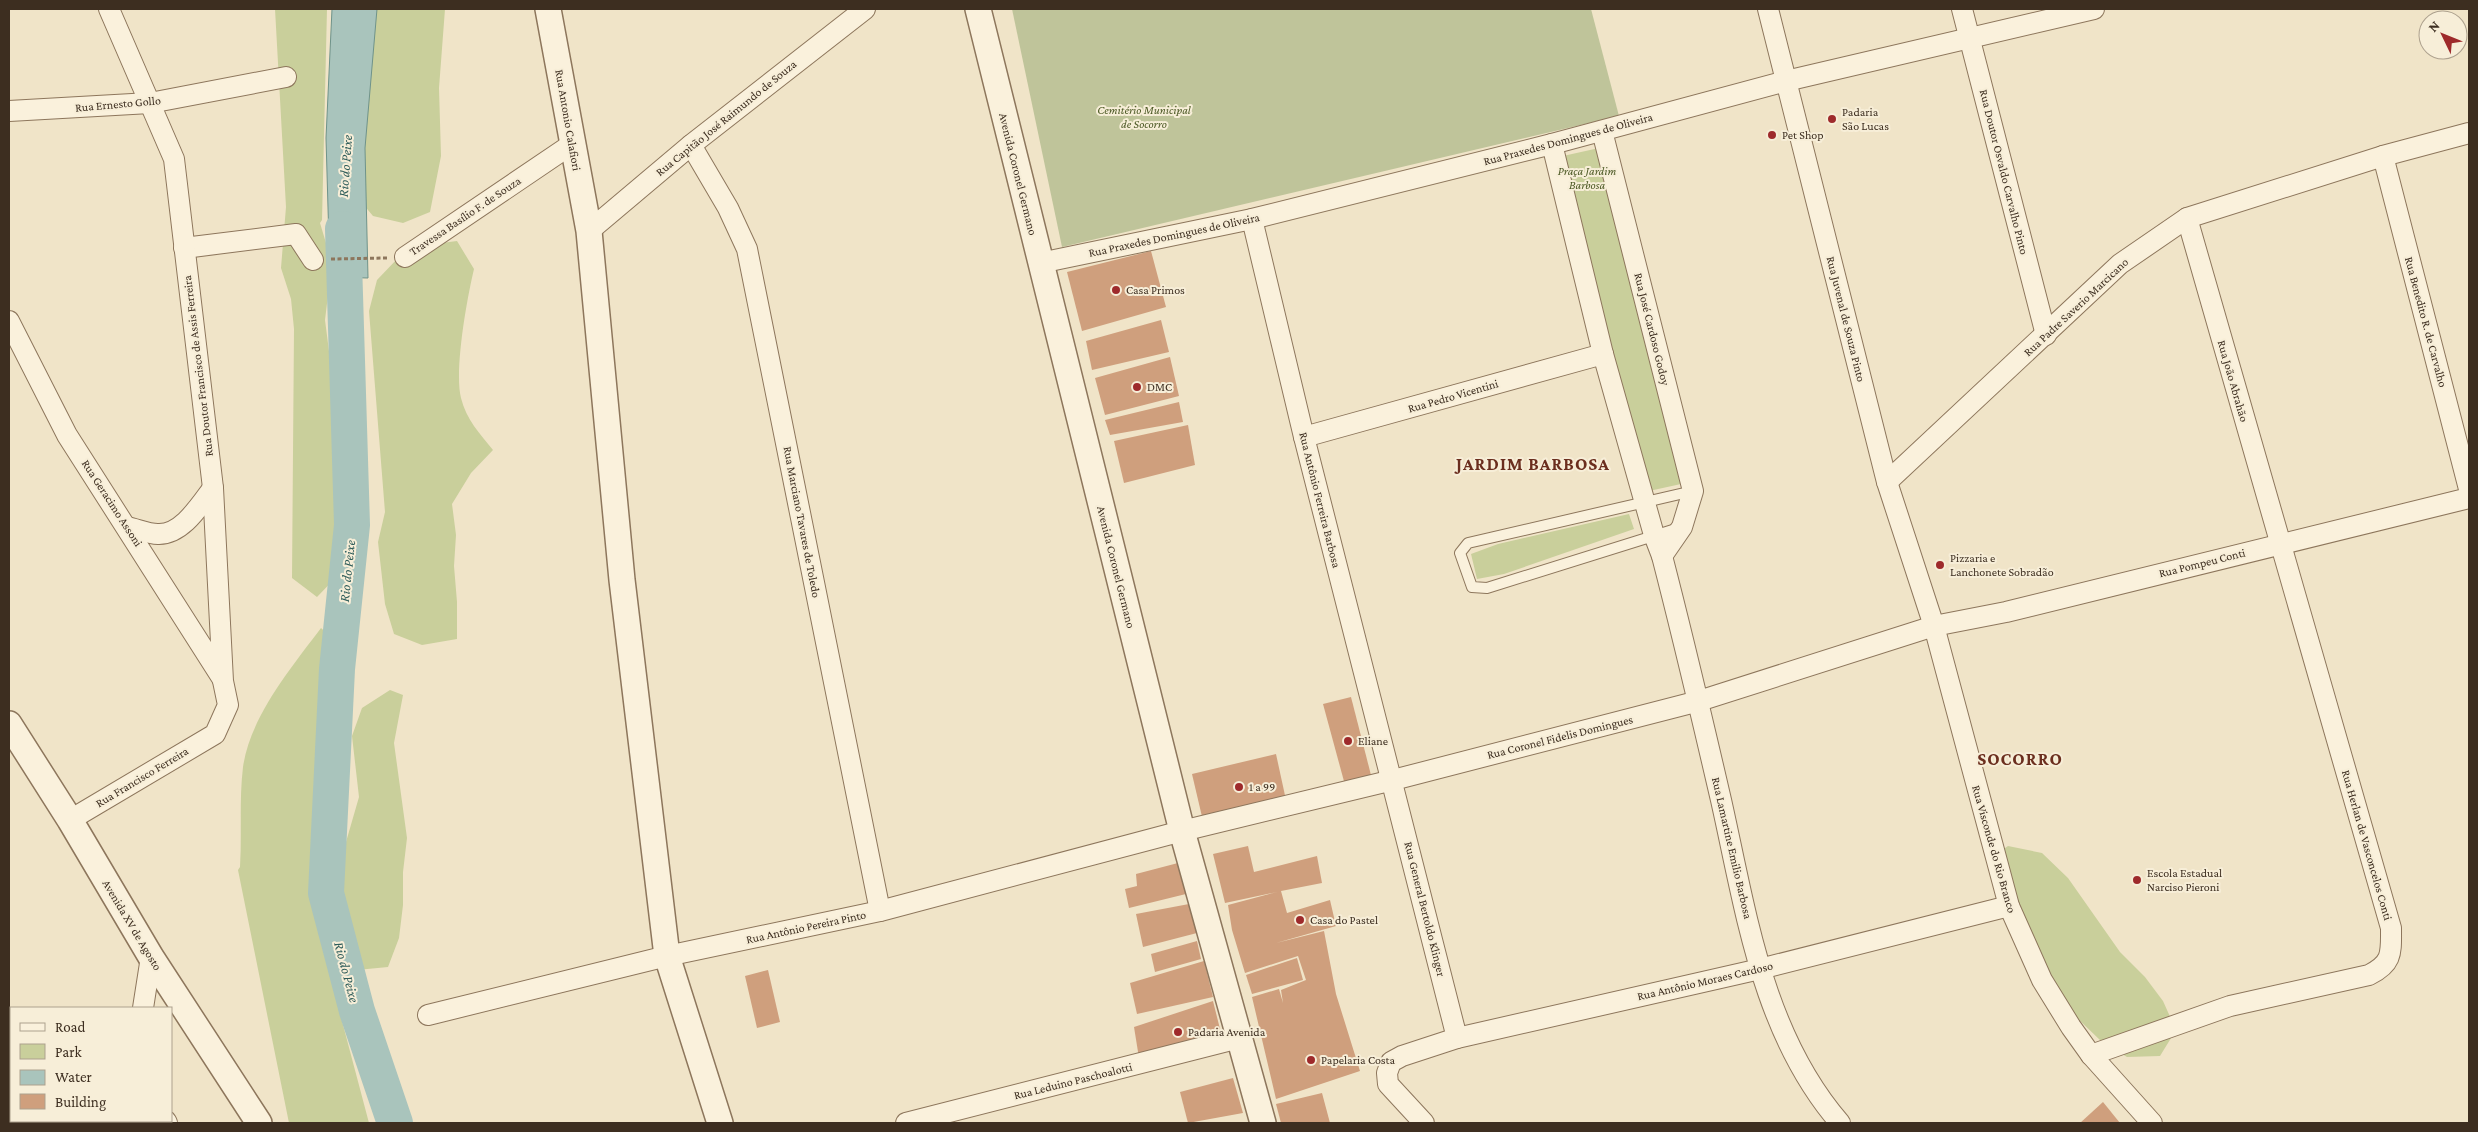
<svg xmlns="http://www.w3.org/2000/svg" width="2478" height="1132" viewBox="0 0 2478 1132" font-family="'Crimson Pro',serif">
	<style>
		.green { fill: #c9cf9b }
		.cemetery { fill: #bfc49a }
		.water { fill: #a9c4bc; stroke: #6f938a }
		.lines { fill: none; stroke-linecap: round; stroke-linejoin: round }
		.river { stroke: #a9c4bc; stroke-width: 36 }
		.building { fill: #cf9f7d }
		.service-casing { stroke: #8d765c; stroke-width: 12 }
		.minor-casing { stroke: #8d765c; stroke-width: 22 }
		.tertiary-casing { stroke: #8d765c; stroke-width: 28 }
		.path { stroke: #8d765c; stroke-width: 3; stroke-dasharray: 4 2.5; stroke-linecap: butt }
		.service { stroke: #faf1dc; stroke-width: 10 }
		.minor { stroke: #faf1dc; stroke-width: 20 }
		.tertiary { stroke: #faf1dc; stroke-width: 25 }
		.poi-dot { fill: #9e2a2b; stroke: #f7eed8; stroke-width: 2 }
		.labels { text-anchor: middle; stroke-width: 4; stroke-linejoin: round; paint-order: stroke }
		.street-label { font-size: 12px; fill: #3d2e20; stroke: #f7eed8 }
		.park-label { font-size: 12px; font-style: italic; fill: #4d5a26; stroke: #f7eed8 }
		.poi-label { font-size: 12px; fill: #3d2e20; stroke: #f7eed8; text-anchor: start }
		.water-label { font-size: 14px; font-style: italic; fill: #2f5d5a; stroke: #f7eed8 }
		.district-label { font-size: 18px; font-weight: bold; letter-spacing: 1px; fill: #6b2e1e; stroke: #f7eed8 }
	</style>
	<rect width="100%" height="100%" fill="#f0e4c8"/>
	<g class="green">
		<path d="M275,9H327L322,220L320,223L329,253V287L325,320L345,476L343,479L352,509L350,540L342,571L317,597L292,578L294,329L291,299L281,268L286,207Z"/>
		<path d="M372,9H445L439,88L441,156L430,212L403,223L373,216L352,191Z"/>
		<path d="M1599,148L1681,484L1649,491L1563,156Z"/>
		<path d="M457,241L474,269C467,298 454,371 461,398C466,419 480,434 493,450L471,473L452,504L456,535L454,566L457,602V639L422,645L394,634L385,604L378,542L385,512L369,311L377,280L399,257L426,245Z"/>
		<path d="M1629,514L1634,529L1504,574L1477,579L1471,554L1498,544Z"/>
		<path d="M321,628L344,649L340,711L331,778L323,809L314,904L320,938L369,1123H289L238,870L240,867C242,834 239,800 243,767C250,717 291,668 321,628Z"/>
		<path d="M390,690L403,695L394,743L407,838L403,872V905L399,938L388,967L357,970L335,948L331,918L333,887L359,797L352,736L362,708Z"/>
		<path d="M2008,846L2042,853L2068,878L2120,952L2145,977L2163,1001L2176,1030L2160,1056L2127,1057L2101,1041L2075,1016L2058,991L1991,858Z"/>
		<path d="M34,1121H135L137,1123H32Z"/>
	</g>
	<path class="cemetery" d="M1012,9H1591L1619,116L1062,247Z"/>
	<path class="water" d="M332,9H377L365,148L368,278L330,277L326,138Z"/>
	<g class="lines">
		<path class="river" d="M343,229L352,525L337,669L326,893L357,1011L395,1123"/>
	</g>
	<g class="building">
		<path d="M1151,251L1166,307L1082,331L1067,272Z"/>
		<path d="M1161,320L1169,352L1092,370L1086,341Z"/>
		<path d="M1170,357L1179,396L1105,415L1095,378Z"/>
		<path d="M1179,402L1183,422L1110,435L1105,420Z"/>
		<path d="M1188,425L1195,465L1124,483L1114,441Z"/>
		<path d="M1351,697L1372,779L1345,785L1323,704Z"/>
		<path d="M1276,754L1286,800L1203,821L1192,774Z"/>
		<path d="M1248,846L1254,872L1317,856L1322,883L1281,891L1287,913L1330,900L1336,926L1276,943L1324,931L1336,994L1360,1071L1276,1099L1252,997L1279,989L1283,1003L1281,990L1306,980L1298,956L1245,973L1232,930L1228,905L1277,892L1225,903L1213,854Z"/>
		<path d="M1178,863L1186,894L1129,908L1125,889L1137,886L1136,874Z"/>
		<path d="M1189,904L1197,933L1143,947L1136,914Z"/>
		<path d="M1197,941L1201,959L1155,972L1151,954Z"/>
		<path d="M1297,958L1303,980L1252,994L1246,975Z"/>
		<path d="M1204,961L1213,997L1137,1014L1130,983Z"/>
		<path d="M768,970L780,1022L757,1028L745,976Z"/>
		<path d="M1213,1001L1222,1037L1139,1058L1134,1027Z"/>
		<path d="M1233,1078L1243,1113L1188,1123L1180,1092Z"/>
		<path d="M1322,1093L1330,1123H1281L1276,1104Z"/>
		<path d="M2103,1102L2120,1123H2080Z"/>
	</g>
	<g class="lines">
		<defs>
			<path id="service" d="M1679,528L1487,588L1472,587L1460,553L1468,543L1693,491"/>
			<g id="minor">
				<path d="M1768,9L1887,482L1934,626L2009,906L2042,980L2071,1027L2091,1055L2152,1123"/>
				<path d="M1962,9L2046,335"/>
				<path d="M9,111L150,103L286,77"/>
				<path d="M1602,131L1693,491L1682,527L1662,556"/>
				<path d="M1552,144L1603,354L1654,535L1662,556C1683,637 1702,718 1721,800C1746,911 1762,1033 1840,1123"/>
				<path d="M691,145L728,208L747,249L880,911"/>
				<path d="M2383,156L2469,489"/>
				<path d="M1252,219L1304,437L1457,1038"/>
				<path d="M589,231L691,145L865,9"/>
				<path d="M184,248L296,234L313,260"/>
				<path d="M405,257L572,144"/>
				<path d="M1040,263L1252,219L1552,144L1786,81L2094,9"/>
				<path d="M9,321L67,435L222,678"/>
				<path d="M1304,437L1603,354"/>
				<path d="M1887,482L2120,264L2187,218L2383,156L2469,133"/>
				<path d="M127,527C137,529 148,534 158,534C182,535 200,505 213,488"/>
				<path d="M70,820L215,734L228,705L223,681L213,488L174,159L109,9"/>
				<path d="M143,1008L151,957"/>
				<path d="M428,1015L667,956L880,911L1182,831L1393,780L1699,701L1934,626L2006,612L2469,498"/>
				<path d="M2091,1055L2230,1006L2369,975C2393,963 2391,953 2391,928L2187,218"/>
				<path d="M166,1121L167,1123"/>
				<path d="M906,1123L1239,1038"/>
				<path d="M1424,1123L1388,1084L1387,1073L1391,1062L1402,1056L1457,1038L1760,969L2009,906"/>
			</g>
			<g id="tertiary">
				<path d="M548,9L589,231L622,580L667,956L720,1123"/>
				<path d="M978,9L1182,831L1263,1123"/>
				<path d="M9,724L70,820L151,957L259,1123"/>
			</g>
		</defs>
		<use href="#service" class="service-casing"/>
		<use href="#minor" class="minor-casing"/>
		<use href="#tertiary" class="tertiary-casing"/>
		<path class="path" d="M331,259L387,258"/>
		<use href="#service" class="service"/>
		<use href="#minor" class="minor"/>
		<use href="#tertiary" class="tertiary"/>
	</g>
	<g class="poi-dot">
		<circle cx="1832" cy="119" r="5"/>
		<circle cx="1772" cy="135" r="5"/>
		<circle cx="1116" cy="290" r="5"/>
		<circle cx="1137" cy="387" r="5"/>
		<circle cx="1940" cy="565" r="5"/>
		<circle cx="1348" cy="741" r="5"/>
		<circle cx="1239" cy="787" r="5"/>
		<circle cx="2137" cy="880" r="5"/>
		<circle cx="1300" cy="920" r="5"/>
		<circle cx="1178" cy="1032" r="5"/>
		<circle cx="1311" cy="1060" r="5"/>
	</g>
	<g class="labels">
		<g class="street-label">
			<text transform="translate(118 104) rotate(-5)" y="4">Rua Ernesto Gollo</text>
			<text transform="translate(726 118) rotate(-39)" y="4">Rua Capitão José Raimundo de Souza</text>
			<text transform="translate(568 120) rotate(80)" y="4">Rua Antonio Calafiori</text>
			<text transform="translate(1568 139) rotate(-15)" y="4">Rua Praxedes Domingues de Oliveira</text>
			<text transform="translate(2004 172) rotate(76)" y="4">Rua Doutor Osvaldo Carvalho Pinto</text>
			<text transform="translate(1018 174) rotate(76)" y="4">Avenida Coronel Germano</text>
			<text transform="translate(465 216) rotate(-34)" y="4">Travessa Basílio F. de Souza</text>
			<text transform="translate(1174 235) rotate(-12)" y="4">Rua Praxedes Domingues de Oliveira</text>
			<text transform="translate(2076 307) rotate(-43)" y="4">Rua Padre Saverio Marcicano</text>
			<text transform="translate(1846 319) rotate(76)" y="4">Rua Juvenal de Souza Pinto</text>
			<text transform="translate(2426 322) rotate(75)" y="4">Rua Benedito R. de Carvalho</text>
			<text transform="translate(1652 329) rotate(76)" y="4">Rua José Cardoso Godoy</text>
			<text transform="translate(198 366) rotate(-97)" y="4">Rua Doutor Francisco de Assis Ferreira</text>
			<text transform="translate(2233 381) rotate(74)" y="4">Rua João Abrahão</text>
			<text transform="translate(1453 396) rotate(-16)" y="4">Rua Pedro Vicentini</text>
			<text transform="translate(1320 500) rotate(76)" y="4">Rua Antônio Ferreira Barbosa</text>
			<text transform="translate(112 503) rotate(57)" y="4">Rua Geracimo Assoni</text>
			<text transform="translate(802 522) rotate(79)" y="4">Rua Marciano Tavares de Toledo</text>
			<text transform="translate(2202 563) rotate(-14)" y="4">Rua Pompeu Conti</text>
			<text transform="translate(1116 567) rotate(76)" y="4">Avenida Coronel Germano</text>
			<text transform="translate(1560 737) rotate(-14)" y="4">Rua Coronel Fidelis Domingues</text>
			<text transform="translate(142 777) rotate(-31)" y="4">Rua Francisco Ferreira</text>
			<text transform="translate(2367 845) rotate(74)" y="4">Rua Herlan de Vasconcelos Conti</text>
			<text transform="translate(1732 848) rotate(77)" y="4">Rua Lamartine Emilio Barbosa</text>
			<text transform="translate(1994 849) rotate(74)" y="4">Rua Visconde do Rio Branco</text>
			<text transform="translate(1425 909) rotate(76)" y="4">Rua General Bertoldo Klinger</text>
			<text transform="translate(132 925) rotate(59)" y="4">Avenida XV de Agosto</text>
			<text transform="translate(806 927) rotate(-12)" y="4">Rua Antônio Pereira Pinto</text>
			<text transform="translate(1705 981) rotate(-13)" y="4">Rua Antônio Moraes Cardoso</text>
			<text transform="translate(1073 1081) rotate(-14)" y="4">Rua Leduino Paschoalotti</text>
		</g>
		<g class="park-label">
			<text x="1144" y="114">Cemitério Municipal<tspan x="1144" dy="14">de Socorro</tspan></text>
			<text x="1587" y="175">Praça Jardim<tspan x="1587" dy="14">Barbosa</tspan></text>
		</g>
		<g class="poi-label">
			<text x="1842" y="116">Padaria<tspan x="1842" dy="14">São Lucas</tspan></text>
			<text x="1782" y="139">Pet Shop</text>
			<text x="1126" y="294">Casa Primos</text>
			<text x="1147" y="391">DMC</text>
			<text x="1950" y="562">Pizzaria e<tspan x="1950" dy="14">Lanchonete Sobradão</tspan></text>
			<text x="1358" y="745">Eliane</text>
			<text x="1249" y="791">1 a 99</text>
			<text x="2147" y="877">Escola Estadual<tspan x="2147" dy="14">Narciso Pieroni</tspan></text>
			<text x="1310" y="924">Casa do Pastel</text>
			<text x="1188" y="1036">Padaria Avenida</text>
			<text x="1321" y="1064">Papelaria Costa</text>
		</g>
		<g class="water-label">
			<text transform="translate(345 166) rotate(-86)" y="5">Rio do Peixe</text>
			<text transform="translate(347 571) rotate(-84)" y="5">Rio do Peixe</text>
			<text transform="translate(347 972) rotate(75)" y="5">Rio do Peixe</text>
		</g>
		<g class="district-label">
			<text x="1533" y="470">JARDIM BARBOSA</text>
			<text x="2020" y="765">SOCORRO</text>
		</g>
	</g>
	<rect width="2478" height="1132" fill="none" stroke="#3d2e20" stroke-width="20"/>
	<rect x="10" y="1007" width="162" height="115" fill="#f7eed8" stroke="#ada18e"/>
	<rect x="20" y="1023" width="25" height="8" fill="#faf1dc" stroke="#ada18e"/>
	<text x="55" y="1032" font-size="15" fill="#3d2e20">Road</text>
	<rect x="20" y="1044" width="25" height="15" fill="#c9cf9b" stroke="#ada18e"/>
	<text x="55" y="1057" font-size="15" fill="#3d2e20">Park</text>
	<rect x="20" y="1070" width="25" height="15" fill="#a9c4bc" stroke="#ada18e"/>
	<text x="55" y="1082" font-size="15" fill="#3d2e20">Water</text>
	<rect x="20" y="1094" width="25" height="15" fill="#cf9f7d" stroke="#ada18e"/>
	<text x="55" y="1107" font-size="15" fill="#3d2e20">Building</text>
	<g transform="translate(2443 35) rotate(313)"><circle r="24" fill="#f7eed8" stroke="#ada18e"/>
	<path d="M0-4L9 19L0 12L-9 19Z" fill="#9e2a2b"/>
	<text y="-8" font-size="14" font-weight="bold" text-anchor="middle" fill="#3d2e20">N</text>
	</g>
</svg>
